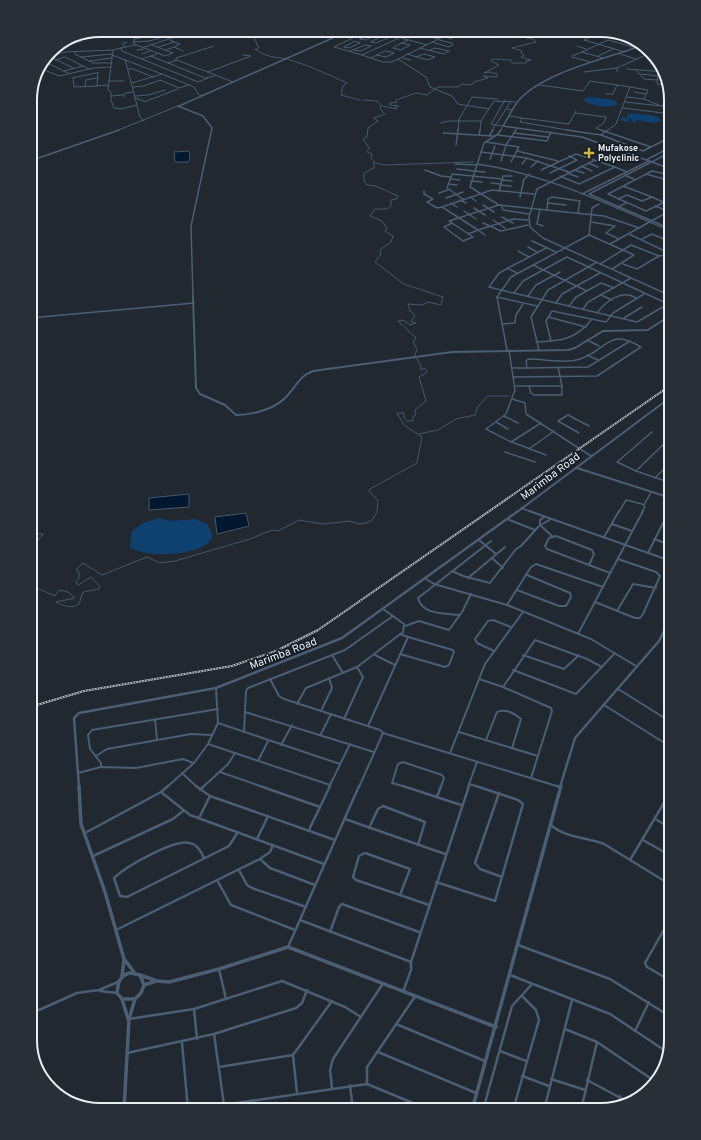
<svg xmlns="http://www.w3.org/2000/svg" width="701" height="1140" viewBox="0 0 701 1140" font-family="Overpass,sans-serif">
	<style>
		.green { fill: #0e416f }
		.water { fill: #001730; stroke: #46586a }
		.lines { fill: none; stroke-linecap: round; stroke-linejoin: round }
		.stream { stroke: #46586a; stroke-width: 1 }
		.minor-far3 { stroke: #4a5f75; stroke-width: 1 }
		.minor-far2 { stroke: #4a5f75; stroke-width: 1.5 }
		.minor-far1 { stroke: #4a5f75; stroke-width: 2 }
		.minor { stroke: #4a5f75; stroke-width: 2.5 }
		.tertiary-far3 { stroke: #4a5f75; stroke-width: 1.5 }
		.tertiary-far2 { stroke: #4a5f75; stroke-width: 2 }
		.tertiary-far1 { stroke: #4a5f75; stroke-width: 2.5 }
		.tertiary { stroke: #4a5f75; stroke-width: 3.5 }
		.rail-casing { stroke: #b5bac0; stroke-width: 2 }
		.rail { stroke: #171e26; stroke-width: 1; stroke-dasharray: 1.5; stroke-linecap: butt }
		.poi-dot { fill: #ccb939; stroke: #171e26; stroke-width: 1.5 }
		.labels { text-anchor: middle; stroke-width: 4; stroke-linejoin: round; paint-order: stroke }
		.far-poi-label { font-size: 9px; font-weight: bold; fill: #e9eef3; stroke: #171e26; text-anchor: start }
		.street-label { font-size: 11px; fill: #e9eef3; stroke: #171e26 }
		.rim { fill: none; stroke: #e9eef3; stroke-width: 2 }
	</style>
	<rect width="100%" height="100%" fill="#21282f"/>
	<g class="green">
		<path d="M593,97L614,100L618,104C611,109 590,106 584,100L585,98Z"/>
		<path d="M633,113L656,116L662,121L654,123L635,120L638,122L635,123L630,122L633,120L630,119L627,122L620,120L623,117L628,119L627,115Z"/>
		<path d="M158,518L171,521L195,519L207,524L213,536C211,539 209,543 207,544C191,556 145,558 130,547L132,531L143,523Z"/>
	</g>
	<g class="water">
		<path d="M189,151L190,158L188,162H175L174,152Z"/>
		<path d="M189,494V507L149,510V498Z"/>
		<path d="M246,513L249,526L217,534L215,517Z"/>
	</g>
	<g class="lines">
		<g class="stream">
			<path d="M252,34L259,48L255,49C268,58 272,56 287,59C308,65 327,74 347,83L343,86L341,95L360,100"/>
			<path d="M382,106L397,109L395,107L399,106L390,105V103L397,102L396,100L416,93L427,95L438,87H458L461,84L472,85L474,82L488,78L483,76L497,77V74L490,72L484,73L499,65L491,61L492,59L511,60L512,63H527L526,61L531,60L521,57L524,55L521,53L522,51L512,48L536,42L533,39L526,38L529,36L527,35L534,37L537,34L530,31"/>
			<path d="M375,163L384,165L474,162"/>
			<path d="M419,434L438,430L456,419L475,415L477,408L487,396H509"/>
			<path d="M30,536L36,533L43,534L32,548L31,550L33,553L30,560"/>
			<path d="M30,589H39L55,596L59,590L68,592L75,598L56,602C64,606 71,609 79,604L83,592L99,589L100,587L91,577L78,585L76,582L79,578V572L76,570L83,563L102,575L147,557L160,563L175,561L250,539L272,530L278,531L299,520L323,524L350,521L359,524L366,523L372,520L377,512L378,501L369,491L370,489L417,463L422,437L404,425L397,413H404V418L407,421H413V417L416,414L415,410L426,401L419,377L427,372L426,369H420L421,367L415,355L417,349L413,342L416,338L398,321L404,320L410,325L416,323L411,322L415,315L410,311L408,304L422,305L428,302L441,305L443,297L404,284L375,262L381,254L380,250L391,242L393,236L385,231L387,228L382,221L370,216L375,209H387L391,206V200L397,199L398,196L376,186L367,185L364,181V173L374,168V161L371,158L372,154L367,152L369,148L363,139L367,137L368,128L378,121L374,118L385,114L380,109L381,106L377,101L363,100"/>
			<path d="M30,596L35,599L30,605"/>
		</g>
		<g class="minor-far3">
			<path d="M606,30L584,40L625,52"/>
			<path d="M487,31L504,36"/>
			<path d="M502,31L510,33"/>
			<path d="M380,32L427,45"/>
			<path d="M412,32L438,39"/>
			<path d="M428,32L444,36"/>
			<path d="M463,32C480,36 497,43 512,31"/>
			<path d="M600,34L620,39"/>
			<path d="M392,35L398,32"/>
			<path d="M383,36L388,38L376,43L371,42Z"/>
			<path d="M86,37L91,38L103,35"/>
			<path d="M445,37L452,39"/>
			<path d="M399,38L362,55L383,62H392L453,32"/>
			<path d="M134,39V44L165,56L173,53L152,45"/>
			<path d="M134,39L159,34"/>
			<path d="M134,39L136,36L146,35"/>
			<path d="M360,39L366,40L381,33"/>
			<path d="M360,39L371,34L376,35"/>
			<path d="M619,39L625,36"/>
			<path d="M133,42L150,41L172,34"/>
			<path d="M174,42L180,44L174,47"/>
			<path d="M432,42L449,47L453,45L452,43L439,40"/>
			<path d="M62,43L88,35"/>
			<path d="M402,43L410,45L401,50L393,48Z"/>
			<path d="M402,43L408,40"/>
			<path d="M624,43L633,39"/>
			<path d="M577,46L586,49"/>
			<path d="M125,47L122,44L127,42"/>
			<path d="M144,47L181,35"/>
			<path d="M159,47L174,42L170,40"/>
			<path d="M344,47L355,41L360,43"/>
			<path d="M344,47L349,48L360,43"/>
			<path d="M121,48L135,45"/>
			<path d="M420,48L443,54L449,51"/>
			<path d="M53,49L82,41L77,38"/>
			<path d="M113,50L121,48L122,51L198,82L208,78"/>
			<path d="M137,50L144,49"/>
			<path d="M166,50L174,47L183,51"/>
			<path d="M354,50L361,51L371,46"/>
			<path d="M430,50L435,48L449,51"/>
			<path d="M350,51L365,45L371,46"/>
			<path d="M386,51L394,53L386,57L377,55Z"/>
			<path d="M75,52V54L93,63H112"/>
			<path d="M159,53L151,56L205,78L215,76"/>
			<path d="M142,54L150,51"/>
			<path d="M407,54L417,57"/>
			<path d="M424,54L435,57L428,60L417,57Z"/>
			<path d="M620,54L636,59"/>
			<path d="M112,55L162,74L132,83"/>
			<path d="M362,55L334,47L365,32"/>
			<path d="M49,56L73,68"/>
			<path d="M572,56L582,52"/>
			<path d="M598,56L613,49"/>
			<path d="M48,57L65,52L113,50L108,90L111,92V100L114,108L121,109L137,105"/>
			<path d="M81,57L112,54"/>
			<path d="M572,57L590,62"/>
			<path d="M371,58L377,55"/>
			<path d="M402,58L411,60"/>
			<path d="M603,58L582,52L608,40L637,48"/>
			<path d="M125,59L140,117L144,121"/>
			<path d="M142,59L151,56"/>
			<path d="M398,59L426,77L430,87L452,96L458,104L489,109"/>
			<path d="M55,60L65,57L89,69"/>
			<path d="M176,60V58L214,46"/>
			<path d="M90,61L112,58"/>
			<path d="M45,62L68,73"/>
			<path d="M168,63L177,60L233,82"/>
			<path d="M617,68V72"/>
			<path d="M42,69L59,76L94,68L111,67"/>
			<path d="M128,69H133L153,77"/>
			<path d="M627,69L665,72"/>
			<path d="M636,70L644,79L657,80"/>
			<path d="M64,71L83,66"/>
			<path d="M208,72L251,56L243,55"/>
			<path d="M584,72L617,68L650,53"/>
			<path d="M658,72L657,84L668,85"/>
			<path d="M98,73L97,86L74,87L73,78Z"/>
			<path d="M162,74L194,87L198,94L202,96"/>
			<path d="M641,74L658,76"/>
			<path d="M109,81H124"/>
			<path d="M539,85L583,91L590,81L630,87"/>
			<path d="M97,86L108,85"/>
			<path d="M85,87L86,80L97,78"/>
			<path d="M133,87L144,86L160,80L179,88L188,85"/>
			<path d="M634,92L646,94"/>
			<path d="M606,94H613L617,85"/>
			<path d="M111,96L123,95"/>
			<path d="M135,96L148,95L165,90"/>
			<path d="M124,97L125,93L134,92"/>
			<path d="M135,98L144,101"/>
			<path d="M644,99L659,105"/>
			<path d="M144,102L178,89"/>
			<path d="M625,102L671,107"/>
			<path d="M661,106L665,103L671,104"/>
			<path d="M623,108L671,114"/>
			<path d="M507,109L513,110"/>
			<path d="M575,113L606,117L604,123L596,128L603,131"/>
			<path d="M509,116L522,118"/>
			<path d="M458,121L472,97L497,99"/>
			<path d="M441,123L449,121H481"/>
			<path d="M496,125L511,101"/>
			<path d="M116,131L178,106"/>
			<path d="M458,131L459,121"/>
			<path d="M480,131L481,121L494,101L517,102"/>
			<path d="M492,131L495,125"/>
			<path d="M500,131L503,126L491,124L505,100"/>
			<path d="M515,131L517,128"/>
			<path d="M573,131L520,122L522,118L569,124L576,111"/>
			<path d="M607,131L616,124L630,87L648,90L644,99L627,97"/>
		</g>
		<g class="minor-far2">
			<path d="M501,130L498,134L484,143L470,187L499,205L604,216L639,228"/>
			<path d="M567,130L601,135"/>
			<path d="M601,130L651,147"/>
			<path d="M608,130L601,135L643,151L671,137"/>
			<path d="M443,133L493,136"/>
			<path d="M514,133L548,137"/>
			<path d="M479,135L480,130"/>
			<path d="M497,135L547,141L551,132"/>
			<path d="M489,136L493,130"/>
			<path d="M667,140L671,141"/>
			<path d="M486,142L519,147L511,162"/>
			<path d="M456,145L458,130"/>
			<path d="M517,151L558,161"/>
			<path d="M481,152L527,158L569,172"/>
			<path d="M671,152L589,194L671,229"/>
			<path d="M490,159L495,146"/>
			<path d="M595,160L537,189L529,217L530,227L543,238L671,296"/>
			<path d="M646,160L671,147"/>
			<path d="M30,161L119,130"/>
			<path d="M501,161L506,145L516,130"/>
			<path d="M588,163L598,167"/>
			<path d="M455,164L476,165"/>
			<path d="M522,164L527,158"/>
			<path d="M581,166L592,171"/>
			<path d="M531,167L538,161"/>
			<path d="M457,169L474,171"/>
			<path d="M425,170L441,176L451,177"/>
			<path d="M541,170L576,154L615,167"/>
			<path d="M574,170L584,173"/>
			<path d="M474,171L485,172"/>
			<path d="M550,173L577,160L569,156"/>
			<path d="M567,173L578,177"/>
			<path d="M646,174L671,181"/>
			<path d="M624,175L634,179"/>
			<path d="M671,175L652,171L608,194L646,211L671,199"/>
			<path d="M560,176L579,184L615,167L627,172"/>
			<path d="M450,179L460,180"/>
			<path d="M502,180L512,181"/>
			<path d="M471,181L482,182"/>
			<path d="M491,183L501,184"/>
			<path d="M448,184L457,185"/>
			<path d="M500,185L511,186"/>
			<path d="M623,186L652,197"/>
			<path d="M424,191V194L433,199L427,202L437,208L442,207"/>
			<path d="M499,191L503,176H512"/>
			<path d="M439,193L448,190"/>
			<path d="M470,197L476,201"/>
			<path d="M520,197L524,179L530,174"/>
			<path d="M446,198L463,192"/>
			<path d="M463,199L447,188L452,174L502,179"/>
			<path d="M618,199L627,195L642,201L652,197L663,202"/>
			<path d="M460,200L466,203"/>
			<path d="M451,203L457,207"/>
			<path d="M548,203L566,205"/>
			<path d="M483,205L494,212"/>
			<path d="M501,205L503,210L529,214"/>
			<path d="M655,206L668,211"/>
			<path d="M474,208L485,215"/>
			<path d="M616,208L626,203"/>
			<path d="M540,209L537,224L543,226"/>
			<path d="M547,210L548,199L552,197L580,201L578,213"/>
			<path d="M464,211L476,219"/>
			<path d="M502,217L513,223"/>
			<path d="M493,220L505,228"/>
			<path d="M528,220L513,219L478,230L442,207L492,190L534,194"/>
			<path d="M591,222L615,226L606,233L619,239"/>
			<path d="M452,223L473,237L463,241L444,227Z"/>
			<path d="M452,223L449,221L499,205"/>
			<path d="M483,223L501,231L528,225"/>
			<path d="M468,234L478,230L485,235"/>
			<path d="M629,234L671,254"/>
			<path d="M589,235L634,255L612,269"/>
			<path d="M589,235L592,208L599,204"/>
			<path d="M642,239L652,234L671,242"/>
			<path d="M532,241L556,252"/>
			<path d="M610,244L671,210"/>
			<path d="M528,247L537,252"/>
			<path d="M518,251L529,257"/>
			<path d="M600,264L631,245L659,256"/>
			<path d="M623,264L637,269L659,256L671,254"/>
			<path d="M533,265L587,291"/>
			<path d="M507,268L517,273"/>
			<path d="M514,293L523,281L567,257L668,304L637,322L501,290L489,287L499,273L546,248"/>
			<path d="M601,295L612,300"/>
			<path d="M528,296L536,285L560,272"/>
			<path d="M497,297L537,306"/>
			<path d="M556,303L562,294L600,273"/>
			<path d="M569,306L576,297L601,283L614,288"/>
			<path d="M583,309L588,302L631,278"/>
			<path d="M597,313C606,301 622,289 636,298"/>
			<path d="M548,317L586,327"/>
			<path d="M30,318L194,303"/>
			<path d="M624,318L642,307"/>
			<path d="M502,324L515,323L516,315L523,304"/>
			<path d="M587,340L599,346"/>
			<path d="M551,341L546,321L552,311L606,322L613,313L644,294"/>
			<path d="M536,342C560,341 576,340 592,319"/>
			<path d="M507,350L497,297L511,277L589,235"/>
			<path d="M509,350L515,390L506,414L486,429L511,442L541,423"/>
			<path d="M539,350L531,317L548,290L597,262"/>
			<path d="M587,355L598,360"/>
			<path d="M512,368H527L526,361L528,359C544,359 565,364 580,359C608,350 607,327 641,347L597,376L513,377"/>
			<path d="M527,368L588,367L630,341"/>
			<path d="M516,386H562L558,367"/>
			<path d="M529,386L531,393L534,395H562V386"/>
			<path d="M512,399L525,403L526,414L591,456"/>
			<path d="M504,416L518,423"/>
			<path d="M496,422L508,429"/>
			<path d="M652,432L617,462L636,471L671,483"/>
			<path d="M579,433L558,421L568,415L589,426"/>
			<path d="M512,442L546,455"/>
			<path d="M529,449L554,431"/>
			<path d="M505,452L535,462"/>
			<path d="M636,471L671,437"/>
			<path d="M655,478L671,462"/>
			<path d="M644,505L651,492"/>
			<path d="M521,508L532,512"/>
			<path d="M619,512L626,500L642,504L645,507L642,512"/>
		</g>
		<g class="minor-far1">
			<path d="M529,511L671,561"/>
			<path d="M544,517L540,520V525L552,536"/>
			<path d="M507,519L535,530"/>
			<path d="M612,524L632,531"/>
			<path d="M556,536L592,550L594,554L589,565L547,549L545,546L549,538Z"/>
			<path d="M604,537L619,511"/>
			<path d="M654,539L671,545"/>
			<path d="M479,540L496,554"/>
			<path d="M648,553L667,515L671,514"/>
			<path d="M492,558L503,568"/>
			<path d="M589,565L610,573"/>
			<path d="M452,571L463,576L490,583L516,549L521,546L539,526L551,519"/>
			<path d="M468,578L505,547"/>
			<path d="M426,579L434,584L507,605L591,639L636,666"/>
			<path d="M517,590L559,606H566L571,597L570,593L527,575"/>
			<path d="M595,602L635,618H640L643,614L660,576L656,572L618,559"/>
			<path d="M507,605L531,567L536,564L603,587"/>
			<path d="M617,611L633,584L656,588"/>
			<path d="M459,615C445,613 422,615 418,598L491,541"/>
			<path d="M405,626L419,621L449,630L462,612L471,594"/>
			<path d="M578,634L643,511"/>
			<path d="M494,651L477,643L475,639L488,621L493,620L511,627"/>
			<path d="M400,654L445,667L449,665L454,652L453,650L408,637"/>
			<path d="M332,655L343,673"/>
			<path d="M375,655L395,665"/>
			<path d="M523,655L564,669L579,655"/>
			<path d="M513,670L576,694L615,653"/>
			<path d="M270,679L279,696L284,699L380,730L383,733L560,787"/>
			<path d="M479,679L503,687L551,708L552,711L531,778"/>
			<path d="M503,687L535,640L587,659L602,667"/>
			<path d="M618,689L671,722"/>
			<path d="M297,704L306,688L357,667L403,632L404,624L383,609"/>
			<path d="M604,705L663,742H666L671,736"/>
			<path d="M321,711L332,688L329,678"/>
			<path d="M245,712L374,752"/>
			<path d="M155,719L157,740"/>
			<path d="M344,719L363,677L357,667"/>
			<path d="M218,723L340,764"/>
			<path d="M368,726L408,637L400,634"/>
			<path d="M244,732L246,691L248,688L345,650L393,616"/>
			<path d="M459,732L538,756"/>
			<path d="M321,734L331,714"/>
			<path d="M486,740L497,712C506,708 514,713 521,719L512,748"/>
			<path d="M208,744L330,785"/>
			<path d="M281,745L292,725"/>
			<path d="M450,753L485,664L523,612"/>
			<path d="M96,756L107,749L191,734L212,735"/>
			<path d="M258,761L268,741"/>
			<path d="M101,767V763L90,749L88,735L92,730L218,709"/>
			<path d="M220,772L263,787"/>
			<path d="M78,773L101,767L136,768L183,759L193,763"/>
			<path d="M182,773L197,787"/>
			<path d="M469,784L479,787"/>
			<path d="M167,787L194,763L208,744L218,723L216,688"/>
			<path d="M203,787L228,764L235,753"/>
			<path d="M329,787L350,744"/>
			<path d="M359,787L383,733"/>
			<path d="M406,787L392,783L398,764L403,762L442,775L444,778L441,787"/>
			<path d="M468,787L477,762"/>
		</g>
		<g class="minor">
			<path d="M196,786L210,796L335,840"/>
			<path d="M260,786L320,807"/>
			<path d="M403,786L461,805"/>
			<path d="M557,786L560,787"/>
			<path d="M200,790L204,786"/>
			<path d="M161,792L190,815L324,864"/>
			<path d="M499,793L475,863L480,869L502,877"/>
			<path d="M437,797L441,786"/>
			<path d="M199,818L210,796"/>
			<path d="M345,819L445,854"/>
			<path d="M655,819L671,828"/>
			<path d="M551,825C565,838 586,837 604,844L671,885"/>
			<path d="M369,828L378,809L383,806L425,822L418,845"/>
			<path d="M309,830L330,786"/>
			<path d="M85,833L161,792L168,786"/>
			<path d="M257,839L268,816"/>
			<path d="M643,840L671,856"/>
			<path d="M93,856L173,819L183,811"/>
			<path d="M204,858C201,851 197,844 190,843C174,839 125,867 114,878L120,896L127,897L229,846L238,832"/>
			<path d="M260,859L270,868L315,885"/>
			<path d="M630,860L665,801L671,802"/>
			<path d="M239,870L247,885L252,888L306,907"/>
			<path d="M217,880L231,905L295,930"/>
			<path d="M436,882L495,901L523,804L518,800L476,786"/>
			<path d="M400,895L410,869L365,853L359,856L353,877L356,880L429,905"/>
			<path d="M671,917L645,963L647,967L671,981"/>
			<path d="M300,920L411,962L469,786"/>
			<path d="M116,930L260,859L270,852L273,845"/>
			<path d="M330,932L339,907L342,904L419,932"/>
			<path d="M518,945L610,979L671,1017"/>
			<path d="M288,947L359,786"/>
			<path d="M219,969L226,999"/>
			<path d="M510,975L610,1014L667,1052"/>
			<path d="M100,991L117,993"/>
			<path d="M403,992L411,970V962"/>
			<path d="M194,1009L197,1039"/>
			<path d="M30,1014L77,993L99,990L118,982"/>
			<path d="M129,1019L194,1009L282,981L345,1007L361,1017"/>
			<path d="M396,1024L485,1061"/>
			<path d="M565,1029L597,1042L656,1082"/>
			<path d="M635,1031L649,1002"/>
			<path d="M214,1034L224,1105"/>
			<path d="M182,1042L188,1110"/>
			<path d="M500,1051L526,1061"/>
			<path d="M378,1052L476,1093"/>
			<path d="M127,1053L214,1034L296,1008L302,1003L307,990"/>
			<path d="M219,1067L293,1055"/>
			<path d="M522,1076L549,1086"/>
			<path d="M551,1079L585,1090"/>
			<path d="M587,1080L630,1103"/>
			<path d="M367,1084V1067L414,998"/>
			<path d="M350,1085L353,1110"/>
			<path d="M332,1088L330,1070L333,1059L382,985"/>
			<path d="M297,1093L293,1055L332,1001"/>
			<path d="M618,1106L620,1096"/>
			<path d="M188,1110L367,1084L430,1110"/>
			<path d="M483,1110L512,1006L532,984"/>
			<path d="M513,1110L539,1020L536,1010L522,996"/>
			<path d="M544,1110L572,1000"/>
			<path d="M581,1110L597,1042"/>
		</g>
		<g class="tertiary-far3">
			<path d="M643,45C607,59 545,71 519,100C513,107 508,118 503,126L582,137L649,161"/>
			<path d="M178,106L203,116L212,128L191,226L193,298"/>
			<path d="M179,106L344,33"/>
			<path d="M477,164C546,174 607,204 671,231"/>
			<path d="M582,194L649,161L671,169"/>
		</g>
		<g class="tertiary-far2">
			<path d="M193,297L196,388L200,394L225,405L236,415C252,415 275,409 286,397C296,387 299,376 313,371L452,352L568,350L575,348L603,331L648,330L671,315"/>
			<path d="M577,468L671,498"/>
			<path d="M517,512L671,397"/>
		</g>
		<g class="tertiary-far1">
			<path d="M79,787L74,718L79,713L216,688L342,638L518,511"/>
			<path d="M560,787L575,738L659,641L671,617"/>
		</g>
		<g class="tertiary">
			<path d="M79,786L81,824L105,892L124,959L122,977"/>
			<path d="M124,959L134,972"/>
			<path d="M130,973L140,975L144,985L141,993L135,999H122L117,993C118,983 119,976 130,973Z"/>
			<path d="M140,975L157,981L169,982L219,969L288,947L496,1027"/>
			<path d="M144,985L156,981"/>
			<path d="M122,999L128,1019"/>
			<path d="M124,1110L129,1019L135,999"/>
			<path d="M472,1110L561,786"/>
		</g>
		<defs>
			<path id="rail" d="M30,707L84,691L232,666L276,651L318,630L671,385"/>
		</defs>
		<use href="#rail" class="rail-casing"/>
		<use href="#rail" class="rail"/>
	</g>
	<path class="poi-dot" d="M587 147h4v4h4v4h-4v4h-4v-4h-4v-4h4z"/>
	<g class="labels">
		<g class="far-poi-label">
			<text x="598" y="151">Mufakose<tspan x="598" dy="10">Polyclinic</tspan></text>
		</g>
		<g class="street-label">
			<text transform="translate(550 476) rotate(-37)" y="4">Marimba Road</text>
			<text transform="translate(283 653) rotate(-21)" y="4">Marimba Road</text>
		</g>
	</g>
	<path d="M0 0H701V1140H0ZM100 37H601A63 63 0 0 1 664 100V1040A63 63 0 0 1 601 1103H100A63 63 0 0 1 37 1040V100A63 63 0 0 1 100 37Z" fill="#282f36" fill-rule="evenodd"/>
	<path class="rim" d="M100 37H601A63 63 0 0 1 664 100V1040A63 63 0 0 1 601 1103H100A63 63 0 0 1 37 1040V100A63 63 0 0 1 100 37Z"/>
</svg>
